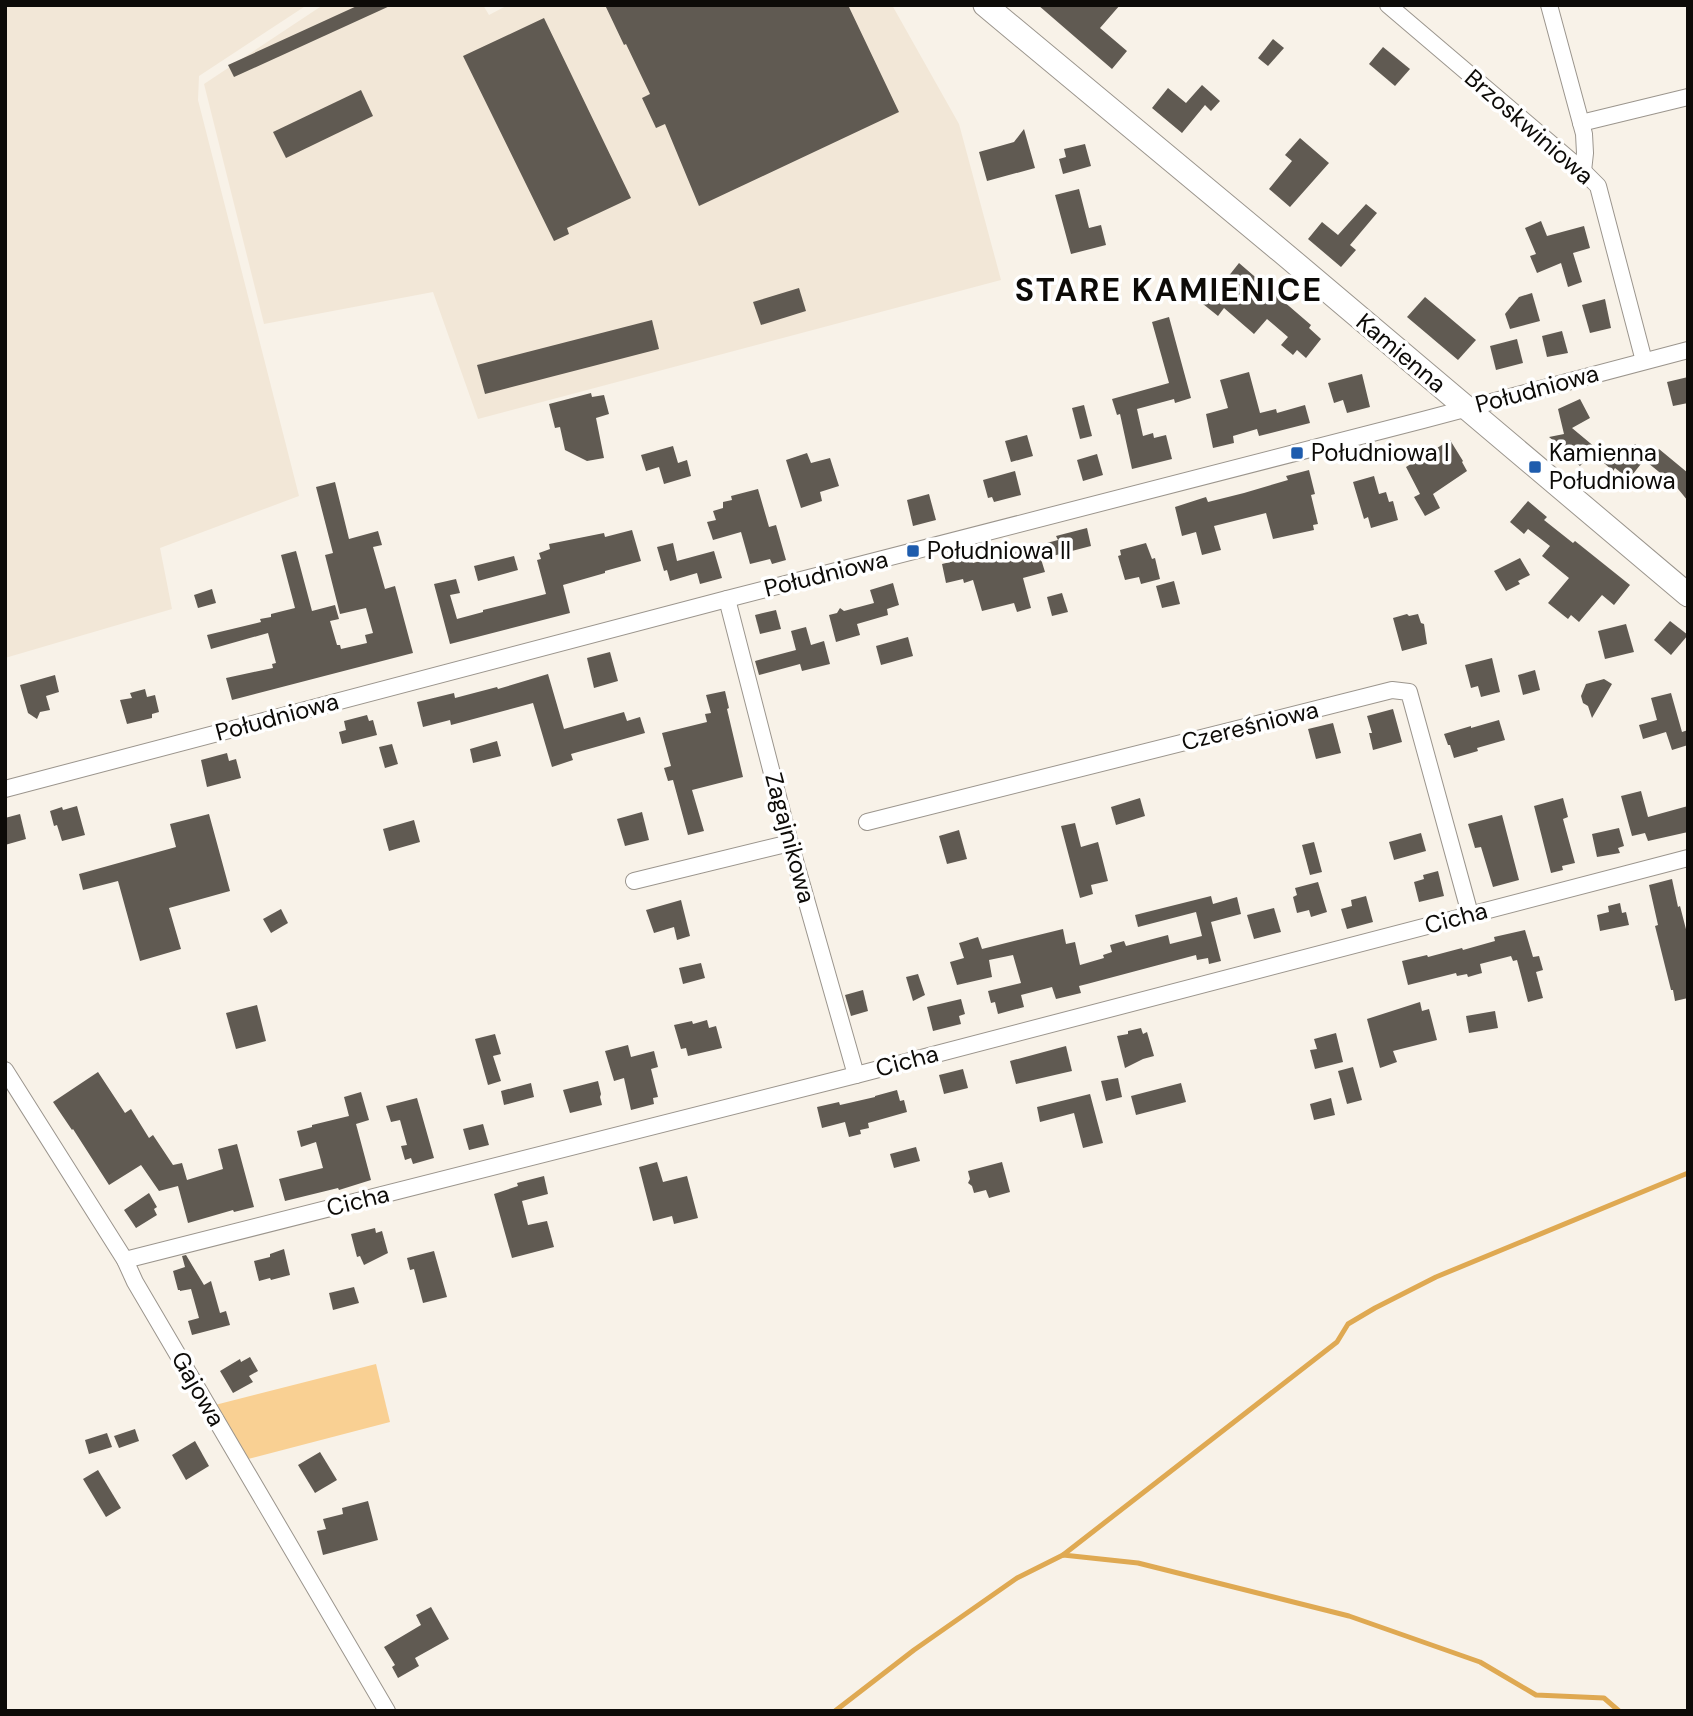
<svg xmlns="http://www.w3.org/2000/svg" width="1693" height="1716" viewBox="0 0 1693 1716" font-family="'DM Sans',sans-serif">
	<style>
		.built { fill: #f2e7d7 }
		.green { fill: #f9d093 }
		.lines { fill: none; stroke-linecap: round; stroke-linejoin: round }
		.stream { stroke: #dfa952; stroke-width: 5 }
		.building { fill: #605a52 }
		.street-casing { stroke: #9b958d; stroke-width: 18 }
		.secondary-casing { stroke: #9b958d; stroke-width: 25 }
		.street { stroke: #fff; stroke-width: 16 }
		.secondary { stroke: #fff; stroke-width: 23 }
		.poi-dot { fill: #1e5cad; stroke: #fff; stroke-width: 2.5 }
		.labels { text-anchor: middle; stroke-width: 7; stroke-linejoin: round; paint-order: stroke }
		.street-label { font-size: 24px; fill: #0d0b08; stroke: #fff }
		.poi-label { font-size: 24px; fill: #0d0b08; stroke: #fff; text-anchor: start }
		.district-label { font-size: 32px; font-weight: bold; letter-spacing: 2px; fill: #0d0b08; stroke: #fff }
	</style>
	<rect width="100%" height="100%" fill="#f8f2e8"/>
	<g class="built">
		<path d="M5,5H307L199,76L198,100L299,496L160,548L172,609L5,658Z"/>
		<path d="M323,5H483L489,15L508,5H892L959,124L1001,280L478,419L433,292L264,324L204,84Z"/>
	</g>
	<path class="green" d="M376,1364L390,1422L248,1459L215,1405Z"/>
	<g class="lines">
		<g class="stream">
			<path d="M1063,1555L1337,1342L1348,1324L1375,1308L1436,1277L1688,1173"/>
			<path d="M835,1711L914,1650L1017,1578L1063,1555L1138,1563L1349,1616L1480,1662L1536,1695L1604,1698L1619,1711"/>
		</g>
	</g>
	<g class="building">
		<path d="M359,5H392L234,77L228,65Z"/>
		<path d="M605,5H848L899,112L699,206L665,124L656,128L642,98L650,94L626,44L624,45Z"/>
		<path d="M1038,5H1120L1100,28L1127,51L1112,69Z"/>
		<path d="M544,18L631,198L567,228L569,234L554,241L463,56Z"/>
		<path d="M1273,39L1284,48L1268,66L1258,58Z"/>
		<path d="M1383,47L1410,69L1395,86L1369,64Z"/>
		<path d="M1202,85L1220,101L1211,111L1205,105L1182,133L1152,108L1168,88L1186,103Z"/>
		<path d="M361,90L373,116L286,158L273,132Z"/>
		<path d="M1024,129L1035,168L987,181L979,152L1014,142Z"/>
		<path d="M1300,138L1329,163L1290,207L1269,189L1292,161L1285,155Z"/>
		<path d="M1085,144L1091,166L1063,174L1059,159L1066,157L1064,149Z"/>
		<path d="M1079,189L1089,228L1101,225L1106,245L1071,254L1055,195Z"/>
		<path d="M1366,204L1377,213L1350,245L1356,250L1341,267L1308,239L1322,222L1338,235Z"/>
		<path d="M1541,221L1547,236L1584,226L1590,248L1573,253L1582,282L1568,287L1561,263L1537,273L1530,256L1536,254L1525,228Z"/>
		<path d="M1239,263L1311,325L1309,328L1321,339L1306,358L1297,350L1293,355L1281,345L1288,337L1267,319L1254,334L1224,308L1218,316L1193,296L1204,282L1216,292Z"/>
		<path d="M799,288L806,311L761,325L753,302Z"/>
		<path d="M1532,293L1540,321L1510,329L1505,314L1519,297Z"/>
		<path d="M1425,297L1476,340L1458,360L1407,317Z"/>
		<path d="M1605,299L1611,328L1590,333L1582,305Z"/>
		<path d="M1169,317L1191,398L1175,403L1174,399L1137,409L1143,436L1153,433L1154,438L1166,435L1172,459L1132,469L1120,414L1117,415L1112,399L1169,383L1152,322Z"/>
		<path d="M652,320L659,349L485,394L477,365Z"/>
		<path d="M1562,331L1568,353L1547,357L1542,336Z"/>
		<path d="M1517,339L1523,363L1496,370L1490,346Z"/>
		<path d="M1249,372L1260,413L1276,409L1277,413L1305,405L1310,423L1259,436L1257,429L1233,436L1234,443L1213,448L1206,414L1228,408L1220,380Z"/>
		<path d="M1362,374L1370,407L1347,413L1343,400L1334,403L1328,383Z"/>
		<path d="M1688,377V403L1673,406L1667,382Z"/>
		<path d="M591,393L592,397L604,395L609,414L596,418L604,458L587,461L565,450L560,427L555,428L549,404Z"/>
		<path d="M1580,399L1590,418L1572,428L1596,448L1580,466L1569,457L1571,455L1549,437L1564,434L1558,409Z"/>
		<path d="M1084,405L1092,436L1080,439L1072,408Z"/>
		<path d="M1027,435L1033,456L1011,462L1005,441Z"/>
		<path d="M1450,440L1463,461L1462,462L1467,471L1433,494L1440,508L1425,516L1414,497L1420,494L1406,467Z"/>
		<path d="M1635,444L1648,455L1629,479L1615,468L1613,471L1604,463L1616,448L1618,451L1622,445L1629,451Z"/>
		<path d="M673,446L678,463L687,460L691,476L664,484L659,467L646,471L641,455Z"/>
		<path d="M1659,449L1688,473V501L1674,484L1648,463Z"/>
		<path d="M807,453L811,463L830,458L839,486L820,492L822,501L801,508L786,460Z"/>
		<path d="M1097,454L1103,475L1083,481L1077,460Z"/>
		<path d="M1309,470L1315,494L1311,495L1318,524L1313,525L1314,530L1273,539L1266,513L1214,526L1221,550L1202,555L1196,532L1182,536L1175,507L1206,497L1208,502L1244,493L1288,480L1286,476Z"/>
		<path d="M1015,471L1021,495L994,502L992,497L988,498L983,480Z"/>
		<path d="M1374,476L1379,494L1386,492L1389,502L1393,501L1398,520L1371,528L1368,517L1364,519L1353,482Z"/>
		<path d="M335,482L349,539L378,531L382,545L373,547L385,589L395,586L413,653L232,700L226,678L273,668L272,664L276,663L268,633L211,649L207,635L261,622L260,619L271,617V614L295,608L281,555L296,551L312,611L335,605L339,619L330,621L337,645H340L341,649L367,643L365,635L373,633L366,608L340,614L325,555L333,553L316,487Z"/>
		<path d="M758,489L769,527L776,525L786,560L772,564L770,559L750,564L741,532L713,540L707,522L716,520L713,511L723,508V502L732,500L731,496Z"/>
		<path d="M929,494L936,520L913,526L907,500Z"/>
		<path d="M1528,501L1547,517L1544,520L1573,543L1575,541L1630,585L1614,605L1602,595L1579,622L1571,615L1568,619L1548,603L1569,578L1542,556L1550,546L1528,529L1524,534L1510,522Z"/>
		<path d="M1087,528L1091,546L1041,559L1045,572L1023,578L1031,608L1017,612L1014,603L982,611L973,580L964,583L963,579L946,583L942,564L971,557L973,563L1058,540L1056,536Z"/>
		<path d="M632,530L641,561L605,571V573L563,585L570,613L450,644L434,584L456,579L460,593L450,595L457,619L483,612V610L546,594L537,560L541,559L539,553L550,549L549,544L604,533L605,537Z"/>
		<path d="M673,543L677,561L714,551L722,578L700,584L697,573L670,581L667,570L664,571L657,547Z"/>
		<path d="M1146,543L1152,559L1155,558L1160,579L1141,584L1139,577L1125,580L1118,556L1121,555L1120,550Z"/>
		<path d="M514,556L518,570L478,581L474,566Z"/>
		<path d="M1520,558L1530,575L1518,581L1520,584L1506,591L1494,571Z"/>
		<path d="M1174,581L1180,604L1162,608L1156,586Z"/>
		<path d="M893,583L899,605L887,609L888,615L857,624L860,635L836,642L829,615L837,613L840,608L844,611L874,603L870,590Z"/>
		<path d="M212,589L216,603L198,608L194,595Z"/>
		<path d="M1062,593L1068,612L1052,616L1047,597Z"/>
		<path d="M776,610L781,629L760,634L755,615Z"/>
		<path d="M1407,614L1409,616L1418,614L1421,623L1424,624L1427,644L1402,651L1393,618Z"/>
		<path d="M1670,621L1688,635L1671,655L1654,640Z"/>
		<path d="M1626,624L1634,652L1605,659L1598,631Z"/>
		<path d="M806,627L811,645L824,641L830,664L802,671L800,664L759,675L755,661L796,650L791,631Z"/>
		<path d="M908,637L913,656L881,665L876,646Z"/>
		<path d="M610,652L618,681L594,688L587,658Z"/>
		<path d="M1492,658L1500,692L1481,697L1478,686L1471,688L1465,665Z"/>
		<path d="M1535,670L1540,690L1523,695L1518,675Z"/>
		<path d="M548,674L564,729L624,712L627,721L640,717L645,733L571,754L573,760L552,767L533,703L451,725L450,720L423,727L417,702L454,693L455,698L497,687L498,689Z"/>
		<path d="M55,675L59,692L46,696L50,710L40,712L37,719L28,713L20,685Z"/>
		<path d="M1604,679L1612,684L1592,718L1588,706L1583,703L1581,696L1586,684Z"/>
		<path d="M145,689L147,697L155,695L159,712L152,714V718L127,724L120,700L132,698L130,693Z"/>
		<path d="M725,691L729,708L727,709L743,777L692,790L704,831L688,835L673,780L668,781L664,768L671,766L662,733L707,722L705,714L711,713L706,695Z"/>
		<path d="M1671,693L1682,732L1688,730V745L1672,750L1666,732L1643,739L1639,725L1657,720L1651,698Z"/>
		<path d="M1393,709L1402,742L1373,750L1369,733H1372L1367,716Z"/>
		<path d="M367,715L369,721L373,720L377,735L342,744L339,732L346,730L344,721Z"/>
		<path d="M1499,720L1505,740L1477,748L1478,751L1454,758L1450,745H1448L1444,734L1471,726V728Z"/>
		<path d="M1333,723L1341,753L1316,759L1308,729Z"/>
		<path d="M497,741L501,756L473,763L470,749Z"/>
		<path d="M392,744L398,764L385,768L379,747Z"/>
		<path d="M227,753L229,761L236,759L241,778L207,787L201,760Z"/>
		<path d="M1641,791L1648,817L1688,806V832L1648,841L1645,833L1632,836L1621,796Z"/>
		<path d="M1140,798L1145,816L1116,825L1111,807Z"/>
		<path d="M1563,798L1568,817L1563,819L1575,863L1562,866L1563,870L1551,873L1534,806Z"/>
		<path d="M77,806L85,835L62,841L57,825L54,826L50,811L62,807L63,810Z"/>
		<path d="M642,812L649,840L625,846L617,819Z"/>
		<path d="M20,814L26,839L5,845V818Z"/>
		<path d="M209,814L230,891L169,908L181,949L140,961L118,881L83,890L79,874L176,847L170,824Z"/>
		<path d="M1502,815L1519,880L1493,887L1481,847L1475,848L1468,824Z"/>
		<path d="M414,820L420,842L389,851L383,829Z"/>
		<path d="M1075,823L1081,847L1098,842L1108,881L1091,885L1093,894L1080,898L1061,826Z"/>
		<path d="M1619,828L1624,846L1618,848L1620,853L1597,857L1592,834Z"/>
		<path d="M959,830L967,859L947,864L939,836Z"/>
		<path d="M1421,833L1426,851L1394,860L1389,842Z"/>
		<path d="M1314,842L1322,872L1310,875L1302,845Z"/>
		<path d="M1438,871L1444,896L1419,902L1414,882L1424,879L1423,875Z"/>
		<path d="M1672,879L1678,907L1680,906L1688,937V998L1675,1001L1673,990H1671L1655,926L1658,925L1649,885Z"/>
		<path d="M1318,882L1327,912L1311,917L1309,910L1297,913L1293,897L1297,895L1295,888Z"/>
		<path d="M1211,896L1213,904L1237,897L1241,914L1211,922L1221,961L1209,964L1208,958L1197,960L1196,955L1087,984L1079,986L1081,993L1056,999L1052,987L1021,995L1024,1007L998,1014L995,1002L991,1003L988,991L1021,983L1013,955L989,960L992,977L957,985L950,962L964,958L959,943L978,937L982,949L1063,929L1066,944L1075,942L1080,965L1104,958L1103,955L1112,952L1110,945L1124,941L1126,946L1168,935L1170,944L1202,936L1196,912L1138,927L1135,915Z"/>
		<path d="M1366,896L1373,922L1347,929L1341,909L1352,906L1351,900Z"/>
		<path d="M681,900L690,936L677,940L674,927L654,933L646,910Z"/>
		<path d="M1620,903L1622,913L1626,912L1629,925L1600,931L1597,915L1609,912L1608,906Z"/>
		<path d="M1274,908L1281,932L1254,939L1247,915Z"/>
		<path d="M281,909L288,923L271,933L263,919Z"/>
		<path d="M1525,930L1533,957L1539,956L1543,970L1536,972L1543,998L1528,1002L1517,960L1513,961L1511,956L1480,964L1482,973L1468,977L1467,974L1457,976L1456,973L1408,985L1402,961L1427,955L1428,957L1462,948L1463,950L1495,941L1494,937Z"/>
		<path d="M701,963L705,978L683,984L679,968Z"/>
		<path d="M918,974L925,995L913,1001L906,977Z"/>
		<path d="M863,990L868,1011L851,1016L845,995Z"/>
		<path d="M961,999L965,1014L959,1016L961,1024L933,1031L927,1007Z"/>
		<path d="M1420,1002L1422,1011L1429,1009L1437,1040L1393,1051L1397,1062L1380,1068L1367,1019Z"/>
		<path d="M257,1005L266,1041L236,1049L226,1013Z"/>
		<path d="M1495,1011L1498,1028L1469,1033L1466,1016Z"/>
		<path d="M707,1020L709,1028L716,1026L722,1048L688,1056L686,1048L681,1049L674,1025L692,1021L693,1024Z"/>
		<path d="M1141,1028L1143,1034L1147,1032L1154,1056L1143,1059L1125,1068L1117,1036L1128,1034V1031Z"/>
		<path d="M1336,1033L1343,1062L1315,1069L1310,1050L1317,1049L1314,1039Z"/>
		<path d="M495,1034L501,1054L493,1056L501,1081L488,1085L475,1039Z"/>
		<path d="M628,1045L631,1057L654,1051L658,1067L651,1069L658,1097L653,1098L654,1104L631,1110L624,1078L614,1081L605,1051Z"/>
		<path d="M1066,1046L1072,1071L1016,1084L1010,1061Z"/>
		<path d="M1353,1067L1362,1100L1347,1104L1338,1071Z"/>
		<path d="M963,1069L968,1088L944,1094L939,1075Z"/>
		<path d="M98,1072L125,1113L131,1109L149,1138L153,1135L173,1165L182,1163L187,1180L223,1169L218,1149L237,1144L254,1207L234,1212L233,1210L188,1223L178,1186L159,1191L141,1165L109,1185L73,1129L72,1130L53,1102Z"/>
		<path d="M1118,1078L1122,1097L1106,1101L1101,1081Z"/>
		<path d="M598,1081L601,1094L600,1097L602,1105L570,1113L563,1090Z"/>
		<path d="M531,1083L534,1097L504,1105L501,1091Z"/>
		<path d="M1181,1083L1186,1102L1136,1115L1131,1096Z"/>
		<path d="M897,1090L900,1101L904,1100L907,1112L868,1123L869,1128L860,1130L861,1134L849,1137L845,1122L822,1128L817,1107L839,1102L840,1105L875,1097V1096Z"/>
		<path d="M361,1092L369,1120L356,1124L371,1180L339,1190L338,1188L285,1201L279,1179L323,1168L316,1142L301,1147L297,1131L312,1127V1125L349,1116L344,1097Z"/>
		<path d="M1090,1094L1103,1143L1083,1148L1074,1113L1040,1122L1037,1107Z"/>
		<path d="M417,1098L434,1158L413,1164L411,1158L405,1160L401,1146L407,1145L400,1120L391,1122L386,1106Z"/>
		<path d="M1331,1098L1335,1115L1314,1120L1310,1104Z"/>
		<path d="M483,1124L489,1145L469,1150L463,1129Z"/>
		<path d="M916,1147L920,1161L894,1168L890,1154Z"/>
		<path d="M657,1162L663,1182L687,1176L698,1218L674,1224L672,1216L653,1221L639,1167Z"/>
		<path d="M1002,1162L1010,1192L989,1198L986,1190L974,1193L972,1186L968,1183L970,1179L968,1171Z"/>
		<path d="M544,1176L548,1194L522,1201L528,1225L547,1221L554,1247L512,1258L494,1194L518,1186L517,1183Z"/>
		<path d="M149,1193L157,1207L154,1209L157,1215L136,1228L124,1210Z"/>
		<path d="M375,1228L376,1233L382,1231L388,1253L364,1265L360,1256L357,1257L351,1234Z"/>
		<path d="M284,1249L290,1275L271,1280L270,1278L259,1281L254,1261L270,1257V1254Z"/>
		<path d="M434,1251L447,1297L423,1303L414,1269L410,1270L407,1258Z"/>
		<path d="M186,1255L204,1285L211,1281L220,1313L226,1311L230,1325L192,1335L188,1321L199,1318L191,1289L180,1291V1290H178L173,1271L185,1267L182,1256Z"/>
		<path d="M354,1287L359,1303L333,1310L329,1293Z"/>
		<path d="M250,1357L258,1371L249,1376L253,1382L233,1393L220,1371L240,1359L241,1362Z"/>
		<path d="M135,1429L139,1441L119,1448L114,1436Z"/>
		<path d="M107,1433L112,1447L89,1454L85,1440Z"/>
		<path d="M195,1441L209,1466L186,1480L172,1455Z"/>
		<path d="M320,1452L337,1480L315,1493L298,1465Z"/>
		<path d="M98,1470L121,1508L106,1517L83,1479Z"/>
		<path d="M368,1501L378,1540L323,1555L317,1531L326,1529L323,1519L343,1514L342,1508Z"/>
		<path d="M431,1607L449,1639L415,1658L419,1666L398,1678L392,1667L395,1665L384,1647L421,1625L416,1615Z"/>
	</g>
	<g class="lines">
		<defs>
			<g id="street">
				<path d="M1388,5L1583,171L1598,186L1644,361"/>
				<path d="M1549,5L1584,134L1585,153L1583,171"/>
				<path d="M1581,123L1688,97"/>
				<path d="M727,599L790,843L856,1075"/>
				<path d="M5,789L727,599L1423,420L1688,350"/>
				<path d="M867,822L1392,690L1409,692L1470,914"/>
				<path d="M634,881L790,843"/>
				<path d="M5,1070L125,1260L135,1282L387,1711"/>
				<path d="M125,1260L856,1075L1688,858"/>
			</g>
			<path id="secondary" d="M985,5L1282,252L1688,595"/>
		</defs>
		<use href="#street" class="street-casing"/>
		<use href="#secondary" class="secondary-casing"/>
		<use href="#street" class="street"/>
		<use href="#secondary" class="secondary"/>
	</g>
	<g class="poi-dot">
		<rect x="1290" y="446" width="14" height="14" rx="3.5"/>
		<rect x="1528" y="460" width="14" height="14" rx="3.5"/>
		<rect x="906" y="544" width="14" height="14" rx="3.5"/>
	</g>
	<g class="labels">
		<g class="street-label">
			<text transform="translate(1529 127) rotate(41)" y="8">Brzoskwiniowa</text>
			<text transform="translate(1401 353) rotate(40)" y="8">Kamienna</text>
			<text transform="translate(1537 389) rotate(-15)" y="8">Południowa</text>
			<text transform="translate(826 574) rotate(-14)" y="8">Południowa</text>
			<text transform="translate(277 717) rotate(-15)" y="8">Południowa</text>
			<text transform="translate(1250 726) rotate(-14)" y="8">Czereśniowa</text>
			<text transform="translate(790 838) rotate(75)" y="8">Zagajnikowa</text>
			<text transform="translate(1456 918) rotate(-15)" y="8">Cicha</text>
			<text transform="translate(907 1061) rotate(-15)" y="8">Cicha</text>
			<text transform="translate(358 1201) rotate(-14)" y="8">Cicha</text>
			<text transform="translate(198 1389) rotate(60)" y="8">Gajowa</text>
		</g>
		<g class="poi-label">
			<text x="1311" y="461">Południowa I</text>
			<text x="1549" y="461">Kamienna<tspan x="1549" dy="28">Południowa</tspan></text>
			<text x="927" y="559">Południowa II</text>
		</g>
		<g class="district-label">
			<text x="1169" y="301">STARE KAMIENICE</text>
		</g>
	</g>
	<rect width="1693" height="1716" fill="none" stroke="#0d0b08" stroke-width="14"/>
</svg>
